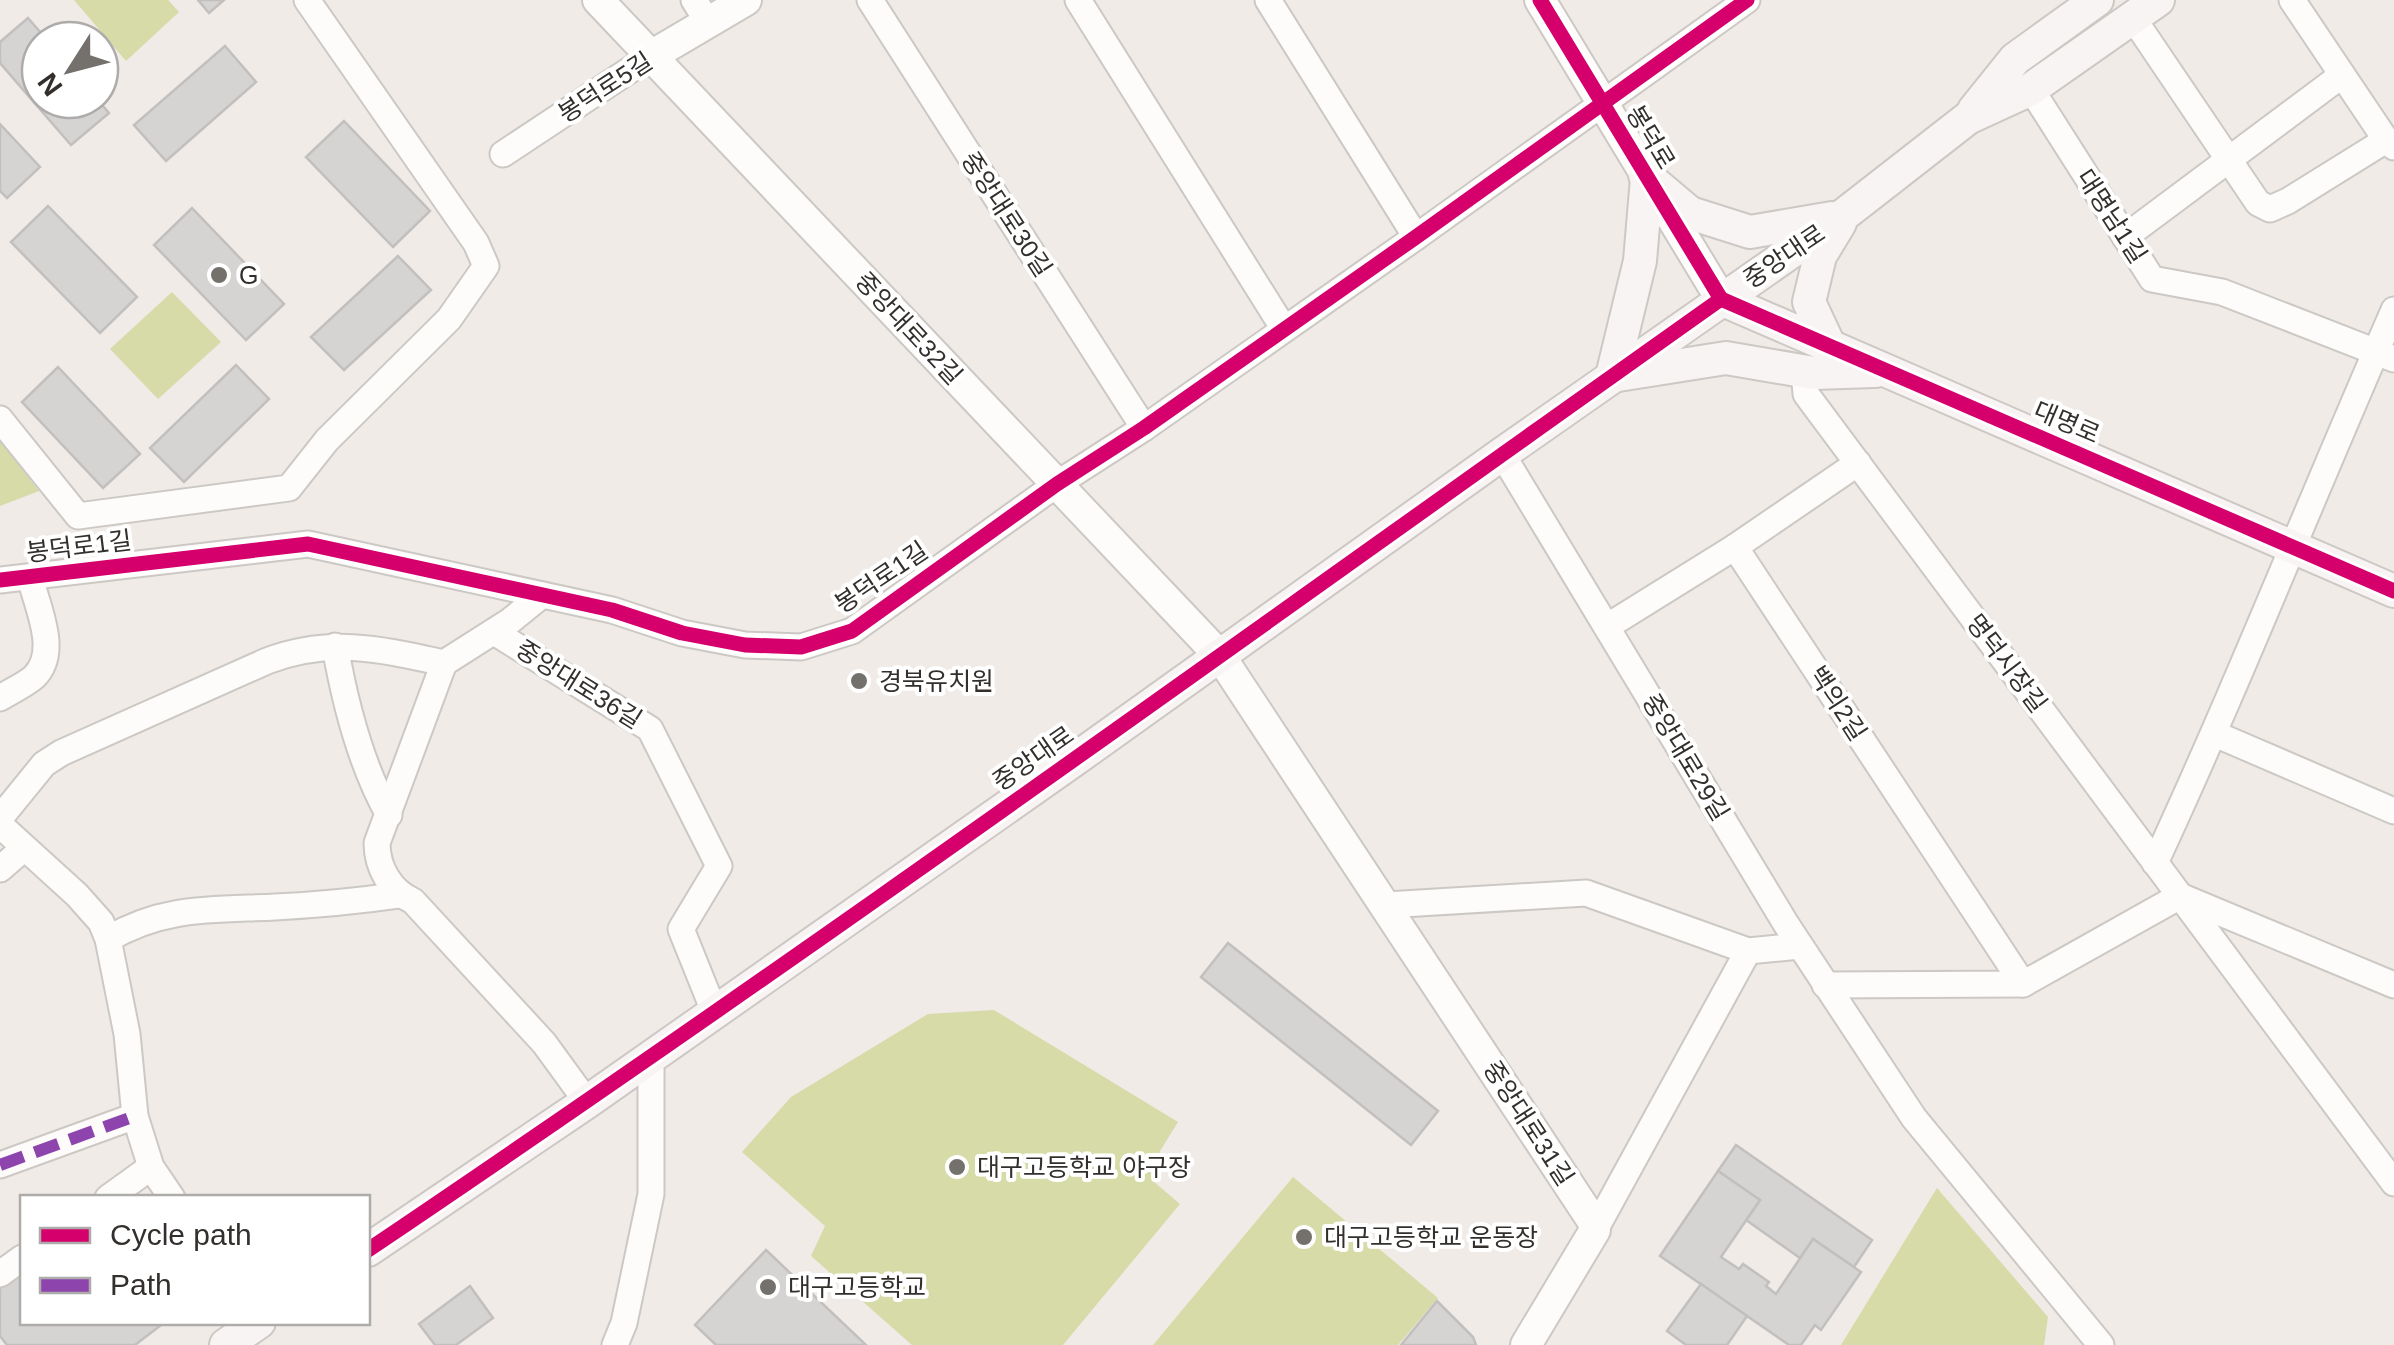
<svg xmlns="http://www.w3.org/2000/svg" width="2394" height="1345" viewBox="0 0 2394 1345" font-family="Helvetica,'Noto Sans KR',sans-serif">
	<style>
		.green { fill: #d6dba8 }
		.building { fill: #d6d3d3; stroke: #c2bfbf; stroke-width: 2.5 }
		.lines { fill: none; stroke-linecap: round; stroke-linejoin: round }
		.minor-casing { stroke: #ccc8c4; stroke-width: 29 }
		.tertiary-casing { stroke: #ccc8c4; stroke-width: 34 }
		.secondary-casing { stroke: #ccc8c4; stroke-width: 36 }
		.minor { stroke: #fdfcfb; stroke-width: 25 }
		.tertiary { stroke: #fdfcfb; stroke-width: 30 }
		.secondary { stroke: #f8f4f3; stroke-width: 32 }
		.quiet { stroke: #8e44ad; stroke-width: 12; stroke-dasharray: 25 12; stroke-linecap: butt }
		.cycleway-casing { stroke: #fff; stroke-width: 21 }
		.cycleway { stroke: #d6006c; stroke-width: 15 }
		.poi-dot { fill: #74716d; stroke: #fff; stroke-width: 4 }
		.labels { text-anchor: middle; stroke-width: 8; stroke-linejoin: round; paint-order: stroke }
		.street-label { font-size: 25px; fill: #322f2c; stroke: #fff }
		.poi-label { font-size: 25px; fill: #322f2c; stroke: #fff; text-anchor: start }
	</style>
	<rect width="100%" height="100%" fill="#f0ebe6"/>
	<g class="green">
		<path d="M74,0H168L179,12L126,61Z"/>
		<path d="M172,292L221,342L158,399L110,349Z"/>
		<path d="M0,441L39,491L0,506Z"/>
		<path d="M994,1010L1178,1122L1160,1151L1153,1181L1180,1204L1063,1345H912L811,1256L825,1226L742,1152L791,1097L928,1014Z"/>
		<path d="M1293,1177L1438,1298L1398,1345H1153Z"/>
		<path d="M1937,1188L2048,1317L2044,1345H1841Z"/>
	</g>
	<g class="building">
		<path d="M198,0H224L209,13Z"/>
		<path d="M28,18L47,40H40V100H98L109,113L71,145L0,63V42Z"/>
		<path d="M225,46L256,82L166,161L134,125Z"/>
		<path d="M344,121L430,211L393,247L306,157Z"/>
		<path d="M0,124L40,167L7,198L0,191Z"/>
		<path d="M48,206L137,297L100,333L11,242Z"/>
		<path d="M192,208L284,304L246,340L154,245Z"/>
		<path d="M398,256L431,290L344,370L311,337Z"/>
		<path d="M236,365L269,399L184,482L150,448Z"/>
		<path d="M58,367L140,454L103,488L22,402Z"/>
		<path d="M1228,943L1438,1111L1411,1145L1201,977Z"/>
		<path d="M1736,1145L1872,1240L1854,1267L1813,1239L1800,1258L1746,1220L1760,1200L1718,1171Z"/>
		<path d="M1718,1171L1760,1200L1721,1257L1739,1269L1743,1264L1769,1282L1766,1286L1776,1294L1813,1239L1861,1272L1821,1330L1815,1325L1801,1345H1789L1660,1256Z"/>
		<path d="M766,1250L866,1345H716L695,1325Z"/>
		<path d="M22,1268V1322H165L135,1345H7L0,1336V1285Z"/>
		<path d="M1701,1284L1747,1316L1727,1345H1686L1667,1331Z"/>
		<path d="M470,1286L493,1318L456,1345H435L419,1324Z"/>
		<path d="M1437,1301L1473,1337L1476,1345H1401Z"/>
	</g>
	<g class="lines">
		<defs>
			<g id="minor">
				<path d="M694,0L707,21"/>
				<path d="M870,0L1144,428"/>
				<path d="M1078,0L1284,329"/>
				<path d="M1268,0L1416,237"/>
				<path d="M2292,0L2386,140L2394,147"/>
				<path d="M2133,18L2258,203L2270,209L2288,201L2386,140"/>
				<path d="M2031,89L2152,279L2222,292L2394,359"/>
				<path d="M503,154L651,56"/>
				<path d="M2125,237L2342,75"/>
				<path d="M1804,371L1806,394L2394,1183"/>
				<path d="M0,419L78,516L289,488L327,440L449,319L486,266L476,243L307,0"/>
				<path d="M1502,454L1786,924L1914,1118L2101,1345"/>
				<path d="M1735,547L2023,984"/>
				<path d="M0,580L308,544L612,610L682,633L745,645L801,647L852,631L1057,484L1144,428L1416,237L1747,0"/>
				<path d="M1608,626L1735,547L1858,463"/>
				<path d="M494,632L650,729L719,866L681,929L714,1011"/>
				<path d="M335,646C345,703 360,764 389,815"/>
				<path d="M444,663L377,843C377,867 390,891 413,901L544,1043L587,1102"/>
				<path d="M0,698C11,691 25,685 34,677C60,652 37,607 30,577"/>
				<path d="M2215,734L2394,811"/>
				<path d="M0,818L44,764L61,753L267,661C330,637 380,649 444,663L510,621L542,595"/>
				<path d="M0,825L77,895L101,922L108,939L127,1034L135,1116L151,1167L172,1198"/>
				<path d="M2155,863C2240,680 2313,494 2394,310"/>
				<path d="M0,869L24,848"/>
				<path d="M1386,905L1586,893L1748,951L1800,946"/>
				<path d="M108,939C164,906 212,910 275,907C317,905 358,901 400,895"/>
				<path d="M1825,985L2023,984L2180,896L2394,985"/>
				<path d="M0,1165L135,1116"/>
				<path d="M108,1198L151,1167"/>
				<path d="M1595,1230L1748,951"/>
				<path d="M0,1274L22,1258"/>
				<path d="M615,1345L624,1323L651,1194V1057"/>
			</g>
			<g id="tertiary">
				<path d="M598,0L1220,656L1594,1223L1595,1230L1526,1345"/>
				<path d="M1540,0L1721,299"/>
				<path d="M651,56L746,0"/>
			</g>
			<g id="secondary">
				<path d="M1974,110L2015,59L2097,0"/>
				<path d="M1645,175L1690,213L1750,232L1832,218"/>
				<path d="M1647,178L1640,261L1612,376L1726,358L1814,373L1875,371"/>
				<path d="M1721,299L2394,591"/>
				<path d="M1830,347L1809,302L1820,256L1840,223"/>
				<path d="M368,1250L587,1102L1074,760L1502,454L1841,217L1968,118L2031,89L2158,0"/>
				<path d="M226,1345L259,1322"/>
			</g>
		</defs>
		<use href="#minor" class="minor-casing"/>
		<use href="#tertiary" class="tertiary-casing"/>
		<use href="#secondary" class="secondary-casing"/>
		<use href="#minor" class="minor"/>
		<use href="#tertiary" class="tertiary"/>
		<use href="#secondary" class="secondary"/>
		<path class="quiet" d="M0,1165L135,1116"/>
		<defs>
			<g id="cycleway">
				<path d="M1540,0L1721,299"/>
				<path d="M1721,299L2394,591"/>
				<path d="M0,580L308,544L612,610L682,633L745,645L801,647L852,631L1057,484L1144,428L1416,237L1747,0"/>
				<path d="M368,1250C825,942 1271,618 1721,299"/>
			</g>
		</defs>
		<use href="#cycleway" class="cycleway-casing"/>
		<use href="#cycleway" class="cycleway"/>
	</g>
	<g class="poi-dot">
		<circle cx="219" cy="275" r="10"/>
		<circle cx="859" cy="681" r="10"/>
		<circle cx="957" cy="1167" r="10"/>
		<circle cx="1304" cy="1237" r="10"/>
		<circle cx="768" cy="1287" r="10"/>
	</g>
	<g class="labels">
		<g class="street-label">
			<text transform="translate(605 87) rotate(-33)" y="9">봉덕로5길</text>
			<text transform="translate(1651 137) rotate(59)" y="9">봉덕로</text>
			<text transform="translate(1007 214) rotate(57)" y="9">중앙대로30길</text>
			<text transform="translate(2112 216) rotate(57)" y="9">대명남1길</text>
			<text transform="translate(1784 256) rotate(-34)" y="9">중앙대로</text>
			<text transform="translate(909 328) rotate(47)" y="9">중앙대로32길</text>
			<text transform="translate(2067 422) rotate(23)" y="9">대명로</text>
			<text transform="translate(79 546) rotate(-7)" y="9">봉덕로1길</text>
			<text transform="translate(881 577) rotate(-34)" y="9">봉덕로1길</text>
			<text transform="translate(2007 663) rotate(53)" y="9">명덕시장길</text>
			<text transform="translate(579 684) rotate(32)" y="9">중앙대로36길</text>
			<text transform="translate(1838 703) rotate(57)" y="9">백의2길</text>
			<text transform="translate(1686 757) rotate(59)" y="9">중앙대로29길</text>
			<text transform="translate(1033 758) rotate(-35)" y="9">중앙대로</text>
			<text transform="translate(1529 1123) rotate(57)" y="9">중앙대로31길</text>
		</g>
		<g class="poi-label">
			<text x="239" y="284">G</text>
			<text x="879" y="690">경북유치원</text>
			<text x="977" y="1176">대구고등학교 야구장</text>
			<text x="1324" y="1246">대구고등학교 운동장</text>
			<text x="788" y="1296">대구고등학교</text>
		</g>
	</g>
	<rect x="20" y="1195" width="350" height="130" fill="#ffffff" stroke="#adacab" stroke-width="2.5"/>
	<rect x="40" y="1228" width="50" height="15" fill="#d6006c" stroke="#adacab" stroke-width="2.5"/>
	<text x="110" y="1245" font-size="30" fill="#322f2c">Cycle path</text>
	<rect x="40" y="1278" width="50" height="15" fill="#8e44ad" stroke="#adacab" stroke-width="2.5"/>
	<text x="110" y="1295" font-size="30" fill="#322f2c">Path</text>
	<g transform="translate(70 70) rotate(234)"><circle r="48" fill="#ffffff" stroke="#adacab" stroke-width="2.5"/>
	<path d="M0-8L18 38L0 25L-18 38Z" fill="#74716d"/>
	<text y="-15" font-size="28" font-weight="bold" text-anchor="middle" fill="#322f2c">N</text>
	</g>
</svg>
